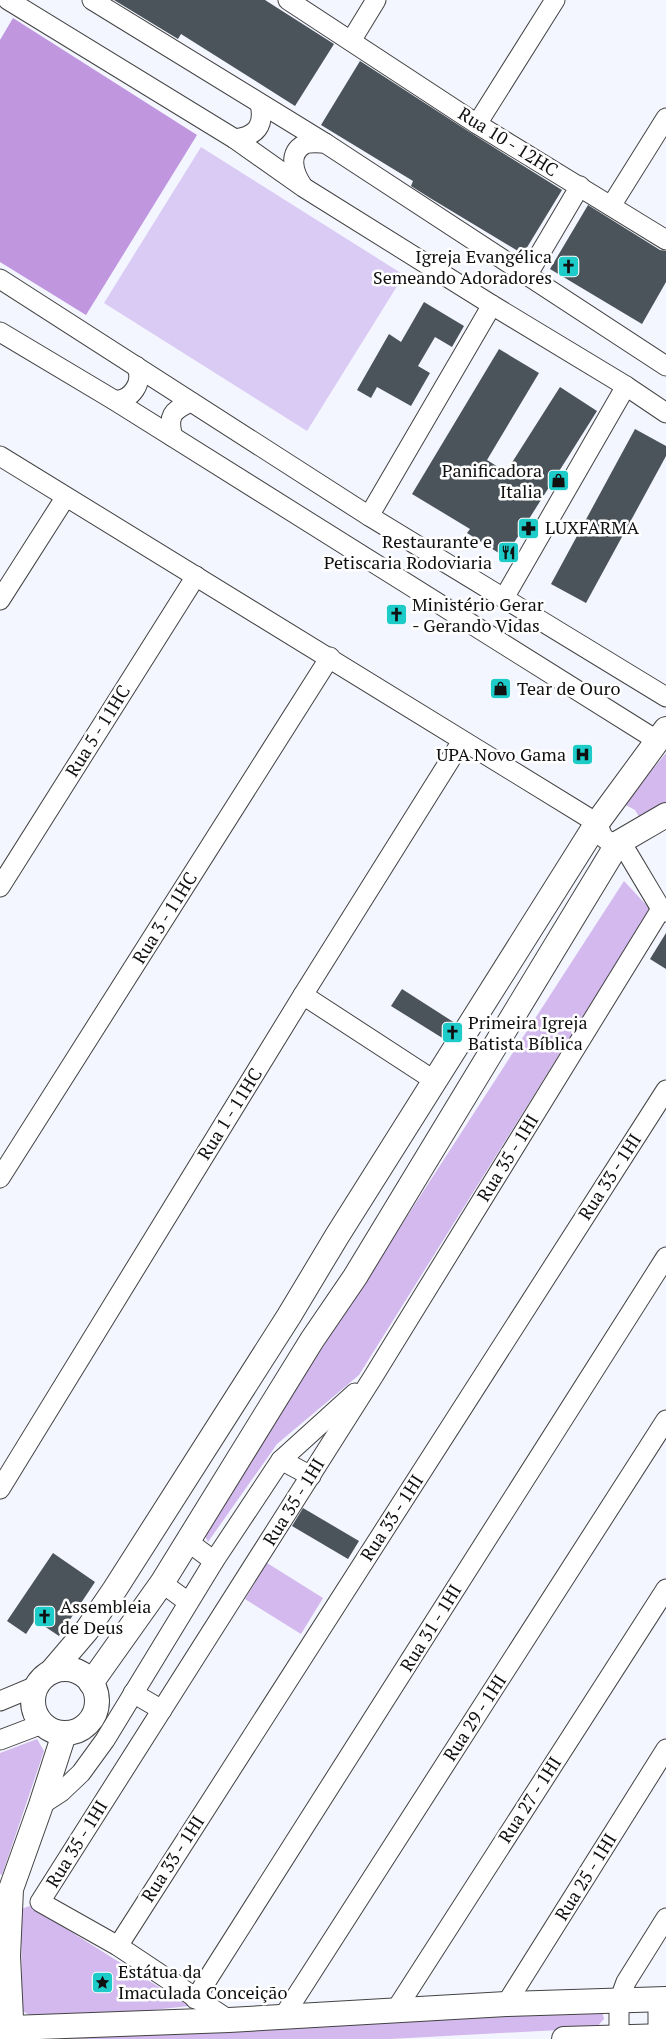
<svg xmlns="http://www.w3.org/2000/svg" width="666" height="2039" viewBox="0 0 666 2039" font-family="'PT Serif',serif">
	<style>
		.green { fill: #d3b9ed }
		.forest { fill: #c097df }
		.pitch { fill: #dacbf4 }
		.building { fill: #4b545a }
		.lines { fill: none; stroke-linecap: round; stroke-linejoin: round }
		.minor-casing { stroke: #434343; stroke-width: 21 }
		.tertiary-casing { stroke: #434343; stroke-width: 26 }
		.minor { stroke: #fff; stroke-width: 19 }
		.tertiary { stroke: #fff; stroke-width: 24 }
		.labels { text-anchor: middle; stroke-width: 5; stroke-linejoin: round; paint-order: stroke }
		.street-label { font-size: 18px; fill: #101010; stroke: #fff }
		.poi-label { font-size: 18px; fill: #101010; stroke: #fff; text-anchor: start }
	</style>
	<rect width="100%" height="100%" fill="#f3f5ff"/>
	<g class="green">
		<path d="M666,753V806L641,820L635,810L624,804Z"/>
		<path d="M624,881L650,909L359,1375L277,1444L208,1542L203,1532Z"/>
		<path d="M267,1563L323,1598L301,1634L245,1599Z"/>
		<path d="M37,1739L44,1751L2,1875L0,1874V1753Z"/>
		<path d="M30,1906L189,2006L43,2022L22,2011L21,1909Z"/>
		<path d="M602,2011L604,2019L596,2028L390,2039H38L41,2037Z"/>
	</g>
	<path class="forest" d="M13,18L197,135L86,315L0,262V40Z"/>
	<path class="pitch" d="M201,147L404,275L307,431L104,303Z"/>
	<g class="building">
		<path d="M114,0H265L334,44L295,106L181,34L178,39Z"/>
		<path d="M360,61L471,133L562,190L523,254L430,198L411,186L413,181L321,125Z"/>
		<path d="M588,205L660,250L666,251V282L642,324L550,269Z"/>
		<path d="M424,302L464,326L452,347L435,337L418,366L430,373L411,406L377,387L371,398L357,390L389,334L401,342Z"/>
		<path d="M499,349L539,373L487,460L506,472L560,387L597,411L505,557L467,533L470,529L412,494Z"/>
		<path d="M635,429L666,446V456L586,603L551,584Z"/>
		<path d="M666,933V969L650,959Z"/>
		<path d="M402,989L455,1023L444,1039L391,1006Z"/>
		<path d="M303,1508L359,1541L348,1559L292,1526Z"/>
		<path d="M53,1553L95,1582L59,1636L35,1620L26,1634L7,1621Z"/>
	</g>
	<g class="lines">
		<defs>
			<g id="minor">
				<path d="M8,0L235,139L303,187L492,305L626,386L666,413"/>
				<path d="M92,0L325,143L666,366"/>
				<path d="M288,0L477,124L666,240"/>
				<path d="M351,41L376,0"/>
				<path d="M477,124L555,0"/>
				<path d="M235,139C256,136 265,126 260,104"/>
				<path d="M302,185C294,173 287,153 305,144C310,142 320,143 325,143"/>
				<path d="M611,206L666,118"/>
				<path d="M528,274L580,186"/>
				<path d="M0,279L369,516L666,697"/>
				<path d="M0,332L114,400L658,741"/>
				<path d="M114,400C131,402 145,381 136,366"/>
				<path d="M173,437C167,417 172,410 191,402"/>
				<path d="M0,456L597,823L603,837L608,841L618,843L627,852L661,909L666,912"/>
				<path d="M369,516L492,305"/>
				<path d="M504,598L626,386"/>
				<path d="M0,600L65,498"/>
				<path d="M0,887L196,576"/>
				<path d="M303,995L435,1081"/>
				<path d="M0,1178L330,657"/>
				<path d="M281,1460L311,1476"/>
				<path d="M0,1489L303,995L462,741"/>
				<path d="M187,1541L214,1561"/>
				<path d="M162,1583L188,1602"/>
				<path d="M133,1693L162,1710"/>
				<path d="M0,1701L36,1686"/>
				<path d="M0,1740L42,1724"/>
				<path d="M41,1805L61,1792L81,1773L105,1740L214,1561L281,1460L355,1393"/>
				<path d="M118,1946L666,1090"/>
				<path d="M195,1999L666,1257"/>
				<path d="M658,2000V2039"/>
				<path d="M506,2004L666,1749"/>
				<path d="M395,2011L666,1589"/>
				<path d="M283,2017L666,1420"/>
				<path d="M229,2020L118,1946L40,1902L373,1377L661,909"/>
				<path d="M619,2038V2001L626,1982L666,1918"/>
			</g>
			<g id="tertiary">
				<circle cx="65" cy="1701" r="32"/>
				<path d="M52,1671L87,1630L115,1589L289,1316L337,1236L597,823L666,729"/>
				<path d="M91,1683L162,1583L312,1340L355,1277L618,843L666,815"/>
				<path d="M11,2028L229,2020L506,2004L666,1999"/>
				<path d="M12,2039L8,1956L11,1889L41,1805L64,1734"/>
				<path d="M564,2039L666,2036"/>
			</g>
		</defs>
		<use href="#minor" class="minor-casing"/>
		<use href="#tertiary" class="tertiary-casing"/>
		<use href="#minor" class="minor"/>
		<use href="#tertiary" class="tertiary"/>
	</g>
	<defs>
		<symbol id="church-square" viewBox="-11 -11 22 22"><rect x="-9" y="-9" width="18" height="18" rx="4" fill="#1dccc8" stroke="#fff"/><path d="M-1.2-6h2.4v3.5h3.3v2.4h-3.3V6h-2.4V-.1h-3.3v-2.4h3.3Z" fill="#111"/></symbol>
		<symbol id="shop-square" viewBox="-11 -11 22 22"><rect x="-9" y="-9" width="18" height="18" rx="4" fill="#1dccc8" stroke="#fff"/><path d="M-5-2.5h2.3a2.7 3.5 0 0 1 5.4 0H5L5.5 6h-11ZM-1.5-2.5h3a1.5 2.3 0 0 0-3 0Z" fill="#111"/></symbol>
		<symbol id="pharmacy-square" viewBox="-11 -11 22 22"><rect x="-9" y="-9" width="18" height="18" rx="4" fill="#1dccc8" stroke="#fff"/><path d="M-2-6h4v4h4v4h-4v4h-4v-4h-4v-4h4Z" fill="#111"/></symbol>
		<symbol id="restaurant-square" viewBox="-11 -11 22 22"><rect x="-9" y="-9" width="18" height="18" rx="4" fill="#1dccc8" stroke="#fff"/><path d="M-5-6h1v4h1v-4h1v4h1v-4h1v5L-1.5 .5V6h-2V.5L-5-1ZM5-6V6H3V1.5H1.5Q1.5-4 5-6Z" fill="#111"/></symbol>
		<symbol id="hospital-square" viewBox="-11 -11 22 22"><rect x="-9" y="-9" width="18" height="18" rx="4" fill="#1dccc8" stroke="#fff"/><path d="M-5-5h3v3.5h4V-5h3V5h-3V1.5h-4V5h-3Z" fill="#111"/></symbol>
		<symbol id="sight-square" viewBox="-11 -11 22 22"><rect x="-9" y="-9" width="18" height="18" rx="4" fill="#1dccc8" stroke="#fff"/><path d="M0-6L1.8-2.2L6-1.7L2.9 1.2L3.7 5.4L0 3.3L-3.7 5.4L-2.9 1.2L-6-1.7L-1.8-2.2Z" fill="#111"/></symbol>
	</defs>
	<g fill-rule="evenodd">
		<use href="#church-square" x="556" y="254" width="25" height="25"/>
		<use href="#shop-square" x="546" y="468" width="25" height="25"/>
		<use href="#pharmacy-square" x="516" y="516" width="25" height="25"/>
		<use href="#restaurant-square" x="496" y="540" width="25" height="25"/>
		<use href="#church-square" x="384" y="602" width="25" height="25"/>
		<use href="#shop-square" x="488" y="676" width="25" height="25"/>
		<use href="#hospital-square" x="570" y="742" width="25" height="25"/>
		<use href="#church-square" x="440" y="1020" width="25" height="25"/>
		<use href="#church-square" x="32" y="1604" width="25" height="25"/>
		<use href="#sight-square" x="90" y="1970" width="25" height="25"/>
	</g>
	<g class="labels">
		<g class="street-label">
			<text transform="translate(508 142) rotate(32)" y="6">Rua 10 - 12HC</text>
			<text transform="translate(98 731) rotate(-58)" y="6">Rua 5 - 11HC</text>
			<text transform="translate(165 918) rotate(-58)" y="6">Rua 3 - 11HC</text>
			<text transform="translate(230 1114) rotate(-58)" y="6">Rua 1 - 11HC</text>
			<text transform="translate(508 1158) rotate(-58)" y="6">Rua 35 - 1HI</text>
			<text transform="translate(610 1177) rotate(-57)" y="6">Rua 33 - 1HI</text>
			<text transform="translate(294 1502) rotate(-58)" y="6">Rua 35 - 1HI</text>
			<text transform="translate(392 1518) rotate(-57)" y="6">Rua 33 - 1HI</text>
			<text transform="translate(431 1628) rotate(-58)" y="6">Rua 31 - 1HI</text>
			<text transform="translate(475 1718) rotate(-57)" y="6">Rua 29 - 1HI</text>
			<text transform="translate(530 1800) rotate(-57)" y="6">Rua 27 - 1HI</text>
			<text transform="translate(77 1844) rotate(-58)" y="6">Rua 35 - 1HI</text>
			<text transform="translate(173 1859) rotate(-57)" y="6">Rua 33 - 1HI</text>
			<text transform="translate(586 1877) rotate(-58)" y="6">Rua 25 - 1HI</text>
		</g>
		<g class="poi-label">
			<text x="552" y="263" text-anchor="end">Igreja Evangélica<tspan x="552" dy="21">Semeando Adoradores</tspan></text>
			<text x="542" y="477" text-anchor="end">Panificadora<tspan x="542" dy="21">Italia</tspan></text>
			<text x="545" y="534">LUXFARMA</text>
			<text x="492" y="548" text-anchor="end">Restaurante e<tspan x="492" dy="21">Petiscaria Rodoviaria</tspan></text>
			<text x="412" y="611">Ministério Gerar<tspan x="412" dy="21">- Gerando Vidas</tspan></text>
			<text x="517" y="695">Tear de Ouro</text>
			<text x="566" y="761" text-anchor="end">UPA Novo Gama</text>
			<text x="468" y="1029">Primeira Igreja<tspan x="468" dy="21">Batista Bíblica</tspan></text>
			<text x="60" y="1613">Assembleia<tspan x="60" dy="21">de Deus</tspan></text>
			<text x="118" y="1978">Estátua da<tspan x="118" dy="21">Imaculada Conceição</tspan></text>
		</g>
	</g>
</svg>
